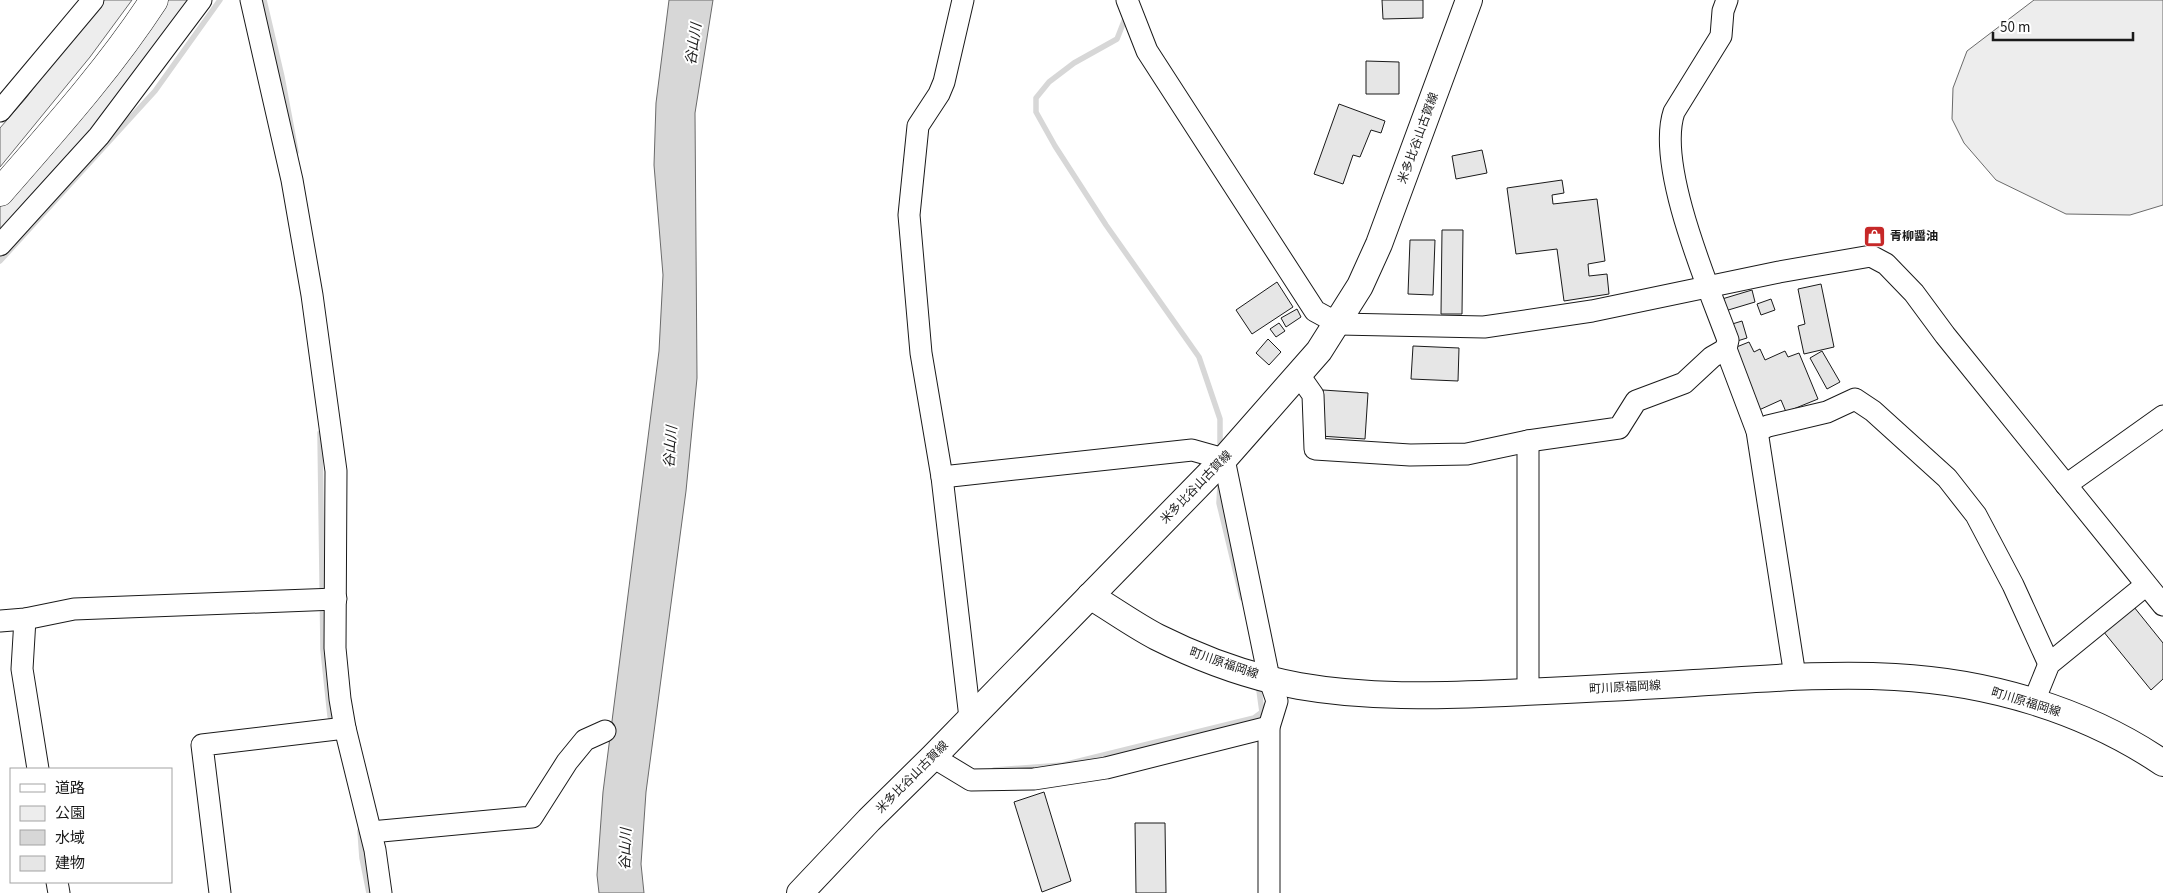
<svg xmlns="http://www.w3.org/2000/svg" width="2163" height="893" viewBox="0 0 2163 893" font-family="'Source Sans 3','Noto Sans JP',sans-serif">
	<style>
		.green { fill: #ededed; stroke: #6a6a6a }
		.water { fill: #d7d7d7; stroke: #6a6a6a }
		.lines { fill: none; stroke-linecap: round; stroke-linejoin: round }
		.stream { stroke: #d7d7d7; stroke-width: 5.5 }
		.building { fill: #e6e6e6; stroke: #1a1a1a }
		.minor-casing { stroke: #1a1a1a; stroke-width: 23 }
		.major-casing { stroke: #1a1a1a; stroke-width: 28 }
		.highway-casing { stroke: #1a1a1a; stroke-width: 29 }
		.minor { stroke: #fff; stroke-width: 21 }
		.major { stroke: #fff; stroke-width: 26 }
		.highway { stroke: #fff; stroke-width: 28 }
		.labels { text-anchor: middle; stroke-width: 4; stroke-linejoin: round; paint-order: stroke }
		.street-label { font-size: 12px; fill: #1a1a1a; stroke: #fff }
		.poi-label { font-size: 12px; font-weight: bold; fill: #1a1a1a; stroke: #fff; text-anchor: start }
		.water-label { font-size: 14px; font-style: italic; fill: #1a1a1a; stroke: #fff }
	</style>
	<rect width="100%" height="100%" fill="#fff"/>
	<g class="green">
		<path d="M100,0H132L90,57L0,167V128L26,98Z"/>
		<path d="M163,0H195L113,106L0,237V205Z"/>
		<path d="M2034,0H2163V205L2130,215L2066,214L1996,180L1964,143L1952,119L1953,88L1967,51Z"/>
	</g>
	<path class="water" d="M669,0H713L695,113L697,378L686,491L646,792L641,864L644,893H599L597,875L603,792L659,351L663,275L654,165L656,103Z"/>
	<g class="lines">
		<g class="stream">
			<path d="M264,0L282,77L296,152"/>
			<path d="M1126,16L1117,39L1074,63L1049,82L1036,98V112L1055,146L1106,225L1199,357L1220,419V450"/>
			<path d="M0,261L155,91L220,0"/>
			<path d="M320,433L323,650L330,716L333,725"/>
			<path d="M1220,484L1219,503L1242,598"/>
			<path d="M994,770L1063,765L1254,718L1262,712L1258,683"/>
			<path d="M360,831L362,858L369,893"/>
		</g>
	</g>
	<g class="building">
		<path d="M1382,0H1423V18L1383,19Z"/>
		<path d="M1366,61L1399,62V94H1366Z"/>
		<path d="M1339,104L1385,121L1381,133L1371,130L1360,157L1353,155L1343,184L1314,174Z"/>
		<path d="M1482,150L1487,173L1456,179L1452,156Z"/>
		<path d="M1562,180L1564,193L1552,195L1553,204L1597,199L1605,261L1588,264L1589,276L1607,274L1609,294L1564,301L1557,249L1516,254L1507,188Z"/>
		<path d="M1442,230H1463L1462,314H1441Z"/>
		<path d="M1410,240H1435L1433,295L1408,294Z"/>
		<path d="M1277,282L1293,307L1252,334L1236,310Z"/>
		<path d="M1821,284L1834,347L1804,354L1798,326L1805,324L1798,289Z"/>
		<path d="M1752,290L1755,302L1725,311L1722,299Z"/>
		<path d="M1771,299L1775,310L1761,315L1757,304Z"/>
		<path d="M1297,309L1301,317L1286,327L1281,318Z"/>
		<path d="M1742,321L1747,338L1734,342L1729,325Z"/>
		<path d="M1279,323L1285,331L1276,337L1270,329Z"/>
		<path d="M1268,339L1281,352L1269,365L1256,353Z"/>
		<path d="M1749,342L1754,352L1760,349L1765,360L1785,351L1788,357L1799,353L1818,399L1786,412L1781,400L1759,410L1734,348Z"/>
		<path d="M1413,346L1459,348L1458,381L1411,379Z"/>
		<path d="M1822,351L1840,382L1827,389L1810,358Z"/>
		<path d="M1323,390L1368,393L1365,439L1320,436Z"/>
		<path d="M2134,607L2163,643V679L2151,690L2103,631Z"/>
		<path d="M1044,792L1071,881L1042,892L1014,802Z"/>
		<path d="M1135,823H1165L1166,893H1136Z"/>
	</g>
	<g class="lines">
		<defs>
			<g id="minor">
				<path d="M251,0L292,180L312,295L336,471L335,648L340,699L345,728L375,850L381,893"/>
				<path d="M963,0L944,82L939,94L918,126L909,215L921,353L942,477L970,718"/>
				<path d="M1127,0L1147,51L1315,311L1339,324L1484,327L1592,311L1779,272L1871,256L1886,264L1914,293L1945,335L2163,605"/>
				<path d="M1727,0L1723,11L1721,36L1674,112C1656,166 1708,286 1728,340L1726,349L1757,431L1795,676"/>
				<path d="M0,111L93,0"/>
				<path d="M0,245L99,136L201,0"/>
				<path d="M1299,375L1313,395L1315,449L1410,455L1467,454L1528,441L1619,428L1636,401L1684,383L1712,357L1726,349"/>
				<path d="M1757,431L1768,426L1827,412L1855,399L1873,411L1947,478L1976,515L2013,585L2049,664"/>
				<path d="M942,477L1192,450L1224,459L1269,678L1277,701L1269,727V893"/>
				<path d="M2066,485L2163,416"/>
				<path d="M25,619L22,669L38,769"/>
				<path d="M0,621L25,619L74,609L336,599"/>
				<path d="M1528,692V441"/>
				<path d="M2034,701L2049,664L2146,585"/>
				<path d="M933,757L971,780L1034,779L1106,768L1269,727"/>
				<path d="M371,832L532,817L567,762L585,740L605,731"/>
				<path d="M57,882L59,893"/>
				<path d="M220,893L202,745L345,728"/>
			</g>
			<g id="major">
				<path d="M1090,596C1112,609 1134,625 1157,637C1201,659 1250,677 1299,686C1367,698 1436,696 1505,693C1568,690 1631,687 1694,683C1761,679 1828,673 1895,677C1989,682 2085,710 2163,763"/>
				<path d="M800,893L869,820L933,757L1224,459L1319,351L1360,286L1379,244L1469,0"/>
			</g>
			<path id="highway" d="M0,192C54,130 109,69 154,0"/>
		</defs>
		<use href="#minor" class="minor-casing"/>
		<use href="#major" class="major-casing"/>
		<use href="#highway" class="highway-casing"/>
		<use href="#minor" class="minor"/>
		<use href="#major" class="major"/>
		<use href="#highway" class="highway"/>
	</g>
	<defs>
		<symbol id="shop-square" viewBox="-11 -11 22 22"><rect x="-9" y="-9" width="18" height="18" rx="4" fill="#c62828" stroke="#fff"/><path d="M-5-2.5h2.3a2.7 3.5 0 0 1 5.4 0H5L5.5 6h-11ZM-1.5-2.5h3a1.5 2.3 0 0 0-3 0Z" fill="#fff"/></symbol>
	</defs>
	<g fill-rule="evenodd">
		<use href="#shop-square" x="1862" y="224" width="25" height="25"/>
	</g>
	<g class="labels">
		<g class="street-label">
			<text transform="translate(1418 138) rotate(-70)" y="4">米多比谷山古賀線</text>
			<text transform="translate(1196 487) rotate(-46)" y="4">米多比谷山古賀線</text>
			<text transform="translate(1224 663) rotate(19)" y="4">町川原福岡線</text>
			<text transform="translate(1625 687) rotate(-3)" y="4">町川原福岡線</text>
			<text transform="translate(2026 702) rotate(17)" y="4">町川原福岡線</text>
			<text transform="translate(912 777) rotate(-45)" y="4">米多比谷山古賀線</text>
		</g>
		<g class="poi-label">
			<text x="1890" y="240">青柳醤油</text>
		</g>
		<g class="water-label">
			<text transform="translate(693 44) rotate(-82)" y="5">谷山川</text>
			<text transform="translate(670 447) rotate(-86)" y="5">谷山川</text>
			<text transform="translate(625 849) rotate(-88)" y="5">谷山川</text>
		</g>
	</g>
	<rect x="10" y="768" width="162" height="115" fill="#ffffff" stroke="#a3a3a3"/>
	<rect x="20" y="784" width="25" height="8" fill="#ffffff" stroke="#a3a3a3"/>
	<text x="55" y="793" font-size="15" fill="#1a1a1a">道路</text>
	<rect x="20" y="806" width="25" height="15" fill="#ededed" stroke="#a3a3a3"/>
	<text x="55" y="818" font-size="15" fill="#1a1a1a">公園</text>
	<rect x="20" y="830" width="25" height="15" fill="#d7d7d7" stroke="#a3a3a3"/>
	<text x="55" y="843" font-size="15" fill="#1a1a1a">水域</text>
	<rect x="20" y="856" width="25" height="15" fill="#e6e6e6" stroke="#a3a3a3"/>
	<text x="55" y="868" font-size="15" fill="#1a1a1a">建物</text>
	<path d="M1993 32v8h140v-8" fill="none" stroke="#1a1a1a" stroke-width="2.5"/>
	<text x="2000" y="32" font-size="15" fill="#1a1a1a" stroke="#ffffff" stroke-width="4" paint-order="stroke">50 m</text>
</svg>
